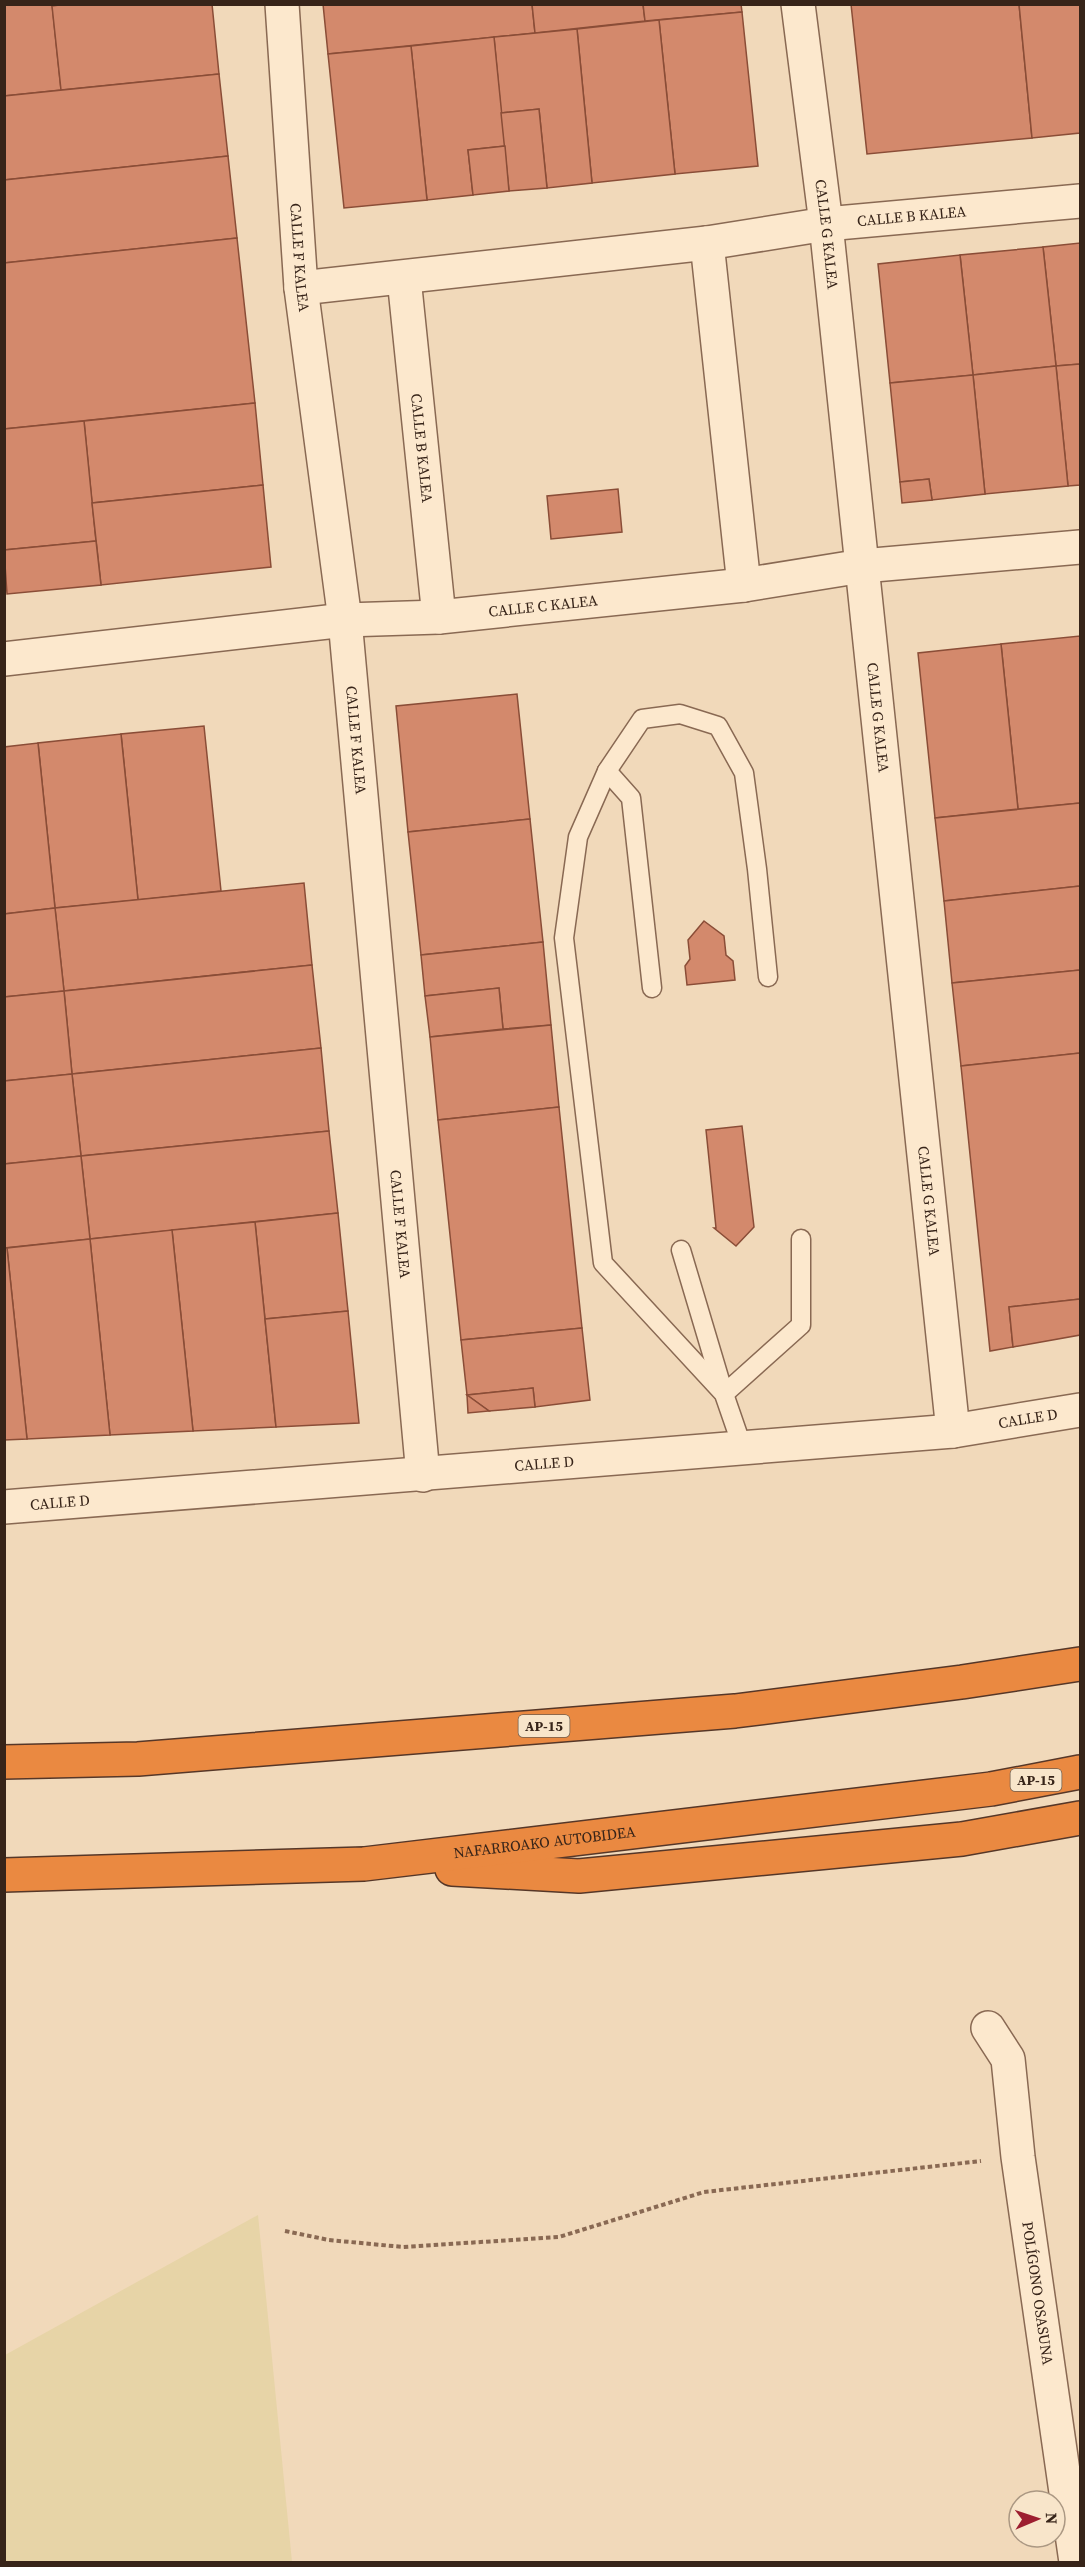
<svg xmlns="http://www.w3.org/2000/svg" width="1085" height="2567" viewBox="0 0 1085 2567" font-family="'Source Serif 4',serif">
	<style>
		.farmland { fill: #e7d4a7 }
		.building { fill: #d3896c; stroke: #8a4d37; stroke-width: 1.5 }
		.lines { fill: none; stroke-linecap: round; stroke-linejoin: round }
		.lane-casing { stroke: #896953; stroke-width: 21 }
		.street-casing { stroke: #896953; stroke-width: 36 }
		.highway-casing { stroke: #563728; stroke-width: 36 }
		.path { stroke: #896953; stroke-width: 4; stroke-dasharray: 4.5 3; stroke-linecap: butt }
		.lane { stroke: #fce8cd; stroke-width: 18 }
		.street { stroke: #fce8cd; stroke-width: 33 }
		.highway { stroke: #ea8941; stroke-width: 33 }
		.labels { text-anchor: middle; stroke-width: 4.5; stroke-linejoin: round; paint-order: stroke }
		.shield { fill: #f8e5ca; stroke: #715e4e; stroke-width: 1.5 }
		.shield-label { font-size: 14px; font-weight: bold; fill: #372419 }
		.street-label { font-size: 15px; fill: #372419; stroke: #f8e5ca }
	</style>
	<rect width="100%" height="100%" fill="#f1d9ba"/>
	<path class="farmland" d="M258,2215L292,2562H5V2355Z"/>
	<g class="building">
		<path d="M4,4H52L61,90L4,96Z"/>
		<path d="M67,4H212L219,74L61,90L52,6Z"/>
		<path d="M323,4H532L535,33L328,54Z"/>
		<path d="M532,4H643L645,21L535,33Z"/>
		<path d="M643,4H741L742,12L645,21Z"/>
		<path d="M851,4H1019L1032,138L867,154Z"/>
		<path d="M1019,4H1080V133L1032,138Z"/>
		<path d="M742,12L758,166L675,174L659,20Z"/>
		<path d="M659,20L675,174L592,183L577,29Z"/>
		<path d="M577,29L592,183L547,188L539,109L501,113L494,37Z"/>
		<path d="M494,37L505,146L468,150L473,195L427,200L411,46Z"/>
		<path d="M411,46L427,200L344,208L328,54Z"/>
		<path d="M219,74L228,156L4,180V96Z"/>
		<path d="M539,109L547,188L509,191L501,113Z"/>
		<path d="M505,146L509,191L473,195L468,150Z"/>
		<path d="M228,156L237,238L4,263V180Z"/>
		<path d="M237,238L255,403L4,429V263Z"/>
		<path d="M1080,243V364L1056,366L1043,247Z"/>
		<path d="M1043,247L1056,366L973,375L960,255Z"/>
		<path d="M960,255L973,375L890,383L878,264Z"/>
		<path d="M1080,364V485L1068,486L1056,366Z"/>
		<path d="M1056,366L1068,486L985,494L973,375Z"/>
		<path d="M973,375L985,494L932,500L929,479L900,482L890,383Z"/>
		<path d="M255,403L263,485L92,503L84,421Z"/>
		<path d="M84,421L96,541L4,550V429Z"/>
		<path d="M929,479L932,500L902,503L900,482Z"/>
		<path d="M263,485L271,567L101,585L92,503Z"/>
		<path d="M618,489L622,532L551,539L547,496Z"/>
		<path d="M96,541L101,585L7,594L4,550Z"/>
		<path d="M1080,636V803L1018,809L1001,644Z"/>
		<path d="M1001,644L1018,809L935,818L918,653Z"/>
		<path d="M517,694L530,819L408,832L396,706Z"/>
		<path d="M204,726L221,891L138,900L121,734Z"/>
		<path d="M121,734L138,900L55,908L38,743Z"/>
		<path d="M38,743L55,908L4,914V747Z"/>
		<path d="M1080,803V886L944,901L935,818Z"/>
		<path d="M530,819L543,942L421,955L408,832Z"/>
		<path d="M304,883L312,965L64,991L55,908Z"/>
		<path d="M1080,886V970L952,983L944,901Z"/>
		<path d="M55,908L64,991L4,997V914Z"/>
		<path d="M704,921L724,936L726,955L733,961L735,980L687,985L685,966L690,959L688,940Z"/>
		<path d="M543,942L551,1025L503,1029L499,988L425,996L421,955Z"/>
		<path d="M312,965L321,1048L72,1074L64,991Z"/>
		<path d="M1080,970V1053L961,1066L952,983Z"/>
		<path d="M499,988L503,1029L430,1037L425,996Z"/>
		<path d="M64,991L72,1074L4,1081V997Z"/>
		<path d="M551,1025L559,1107L438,1120L430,1037Z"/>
		<path d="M321,1048L329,1131L81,1156L72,1074Z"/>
		<path d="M1080,1053V1299L1009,1307L1013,1347L990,1351L961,1066Z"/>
		<path d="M72,1074L81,1156L4,1164V1081Z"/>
		<path d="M559,1107L582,1328L461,1340L438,1120Z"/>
		<path d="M742,1126L754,1227L736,1246L714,1228H716L706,1130Z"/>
		<path d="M329,1131L338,1213L90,1239L81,1156Z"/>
		<path d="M81,1156L90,1239L4,1248V1164Z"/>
		<path d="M338,1213L348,1311L265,1319L255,1222Z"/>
		<path d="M255,1222L276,1427L193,1431L172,1230Z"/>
		<path d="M172,1230L193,1431L110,1435L90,1239Z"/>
		<path d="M90,1239L110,1435L27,1439L7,1248Z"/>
		<path d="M4,1248H7L27,1439L4,1440Z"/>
		<path d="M1080,1299V1335L1013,1347L1009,1307Z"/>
		<path d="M348,1311L359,1423L276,1427L265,1319Z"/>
		<path d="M582,1328L590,1400L535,1407L533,1388L467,1395L461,1340Z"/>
		<path d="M533,1388L535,1407L489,1411L467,1395Z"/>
		<path d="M467,1395L489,1411L468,1413Z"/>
	</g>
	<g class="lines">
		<defs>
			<g id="lane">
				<path d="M607,771L631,798L652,988"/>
				<path d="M681,1250L724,1394L801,1325V1239"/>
				<path d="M743,1449L724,1394L603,1263L564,938L578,837L607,771L642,719L680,714L718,726L744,773L757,869L768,977"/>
			</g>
			<g id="street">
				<path id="s1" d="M282,4L301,288L345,620L423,1475"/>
				<path id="s2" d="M798,4L826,224L953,1431"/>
				<path d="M707,243L744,585"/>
				<path id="s3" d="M404,278L439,617"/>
				<path id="s4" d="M301,288L707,243L826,224L1080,201"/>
				<path id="s5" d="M4,659L345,620L439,617L744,585L862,566L1080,547"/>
				<path id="s6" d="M4,1507L953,1431L1080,1410"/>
				<path id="s7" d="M988,2028L1008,2059L1018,2157L1076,2562"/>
			</g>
			<g id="highway">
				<path d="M4,1762L138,1759L735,1711L962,1682L1080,1664"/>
				<path d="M452,1869L579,1876L962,1839L1080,1818"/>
				<path id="s8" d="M4,1875L364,1864L991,1789L1080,1772"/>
			</g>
		</defs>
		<use href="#lane" class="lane-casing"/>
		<use href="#street" class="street-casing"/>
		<use href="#highway" class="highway-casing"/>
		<path class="path" d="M285,2231L329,2240L403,2247L559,2237L704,2192L981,2161"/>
		<use href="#lane" class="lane"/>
		<use href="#street" class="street"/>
		<use href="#highway" class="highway"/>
	</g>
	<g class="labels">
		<g class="shield">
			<rect x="518.5" y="1715" width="51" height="22" rx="4.5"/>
			<rect x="1010.5" y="1769" width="51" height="22" rx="4.5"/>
		</g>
		<g class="shield-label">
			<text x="544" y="1731">AP-15</text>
			<text x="1036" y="1785">AP-15</text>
		</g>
		<g class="street-label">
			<text dy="5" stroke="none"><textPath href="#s4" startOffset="615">CALLE B KALEA</textPath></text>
			<text dy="5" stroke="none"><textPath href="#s2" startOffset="232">CALLE G KALEA</textPath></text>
			<text dy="5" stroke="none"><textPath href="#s1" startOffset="254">CALLE F KALEA</textPath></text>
			<text dy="5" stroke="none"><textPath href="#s3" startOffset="171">CALLE B KALEA</textPath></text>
			<text dy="5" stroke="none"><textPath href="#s5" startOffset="542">CALLE C KALEA</textPath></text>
			<text dy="5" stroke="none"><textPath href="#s2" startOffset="718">CALLE G KALEA</textPath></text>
			<text dy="5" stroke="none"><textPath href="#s1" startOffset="740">CALLE F KALEA</textPath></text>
			<text dy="5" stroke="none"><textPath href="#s2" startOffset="1204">CALLE G KALEA</textPath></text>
			<text dy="5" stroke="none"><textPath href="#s1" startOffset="1226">CALLE F KALEA</textPath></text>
			<text dy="5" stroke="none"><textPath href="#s6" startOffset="1028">CALLE D</textPath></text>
			<text dy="5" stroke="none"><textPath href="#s6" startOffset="542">CALLE D</textPath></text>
			<text dy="5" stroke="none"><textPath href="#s6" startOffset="56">CALLE D</textPath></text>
			<text dy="5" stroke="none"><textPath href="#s8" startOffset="542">NAFARROAKO AUTOBIDEA</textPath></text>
			<text dy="5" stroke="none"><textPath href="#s7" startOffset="273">POLÍGONO OSASUNA</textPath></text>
		</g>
	</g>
	<rect width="1085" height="2567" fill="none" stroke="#372419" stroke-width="12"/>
	<g transform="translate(1037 2519) rotate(88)"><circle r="28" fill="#f8e5ca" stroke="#ab9883" stroke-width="1.5"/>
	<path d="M0-4.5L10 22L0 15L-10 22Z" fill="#9d1e30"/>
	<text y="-9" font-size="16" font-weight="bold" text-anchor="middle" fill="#372419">N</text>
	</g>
</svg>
